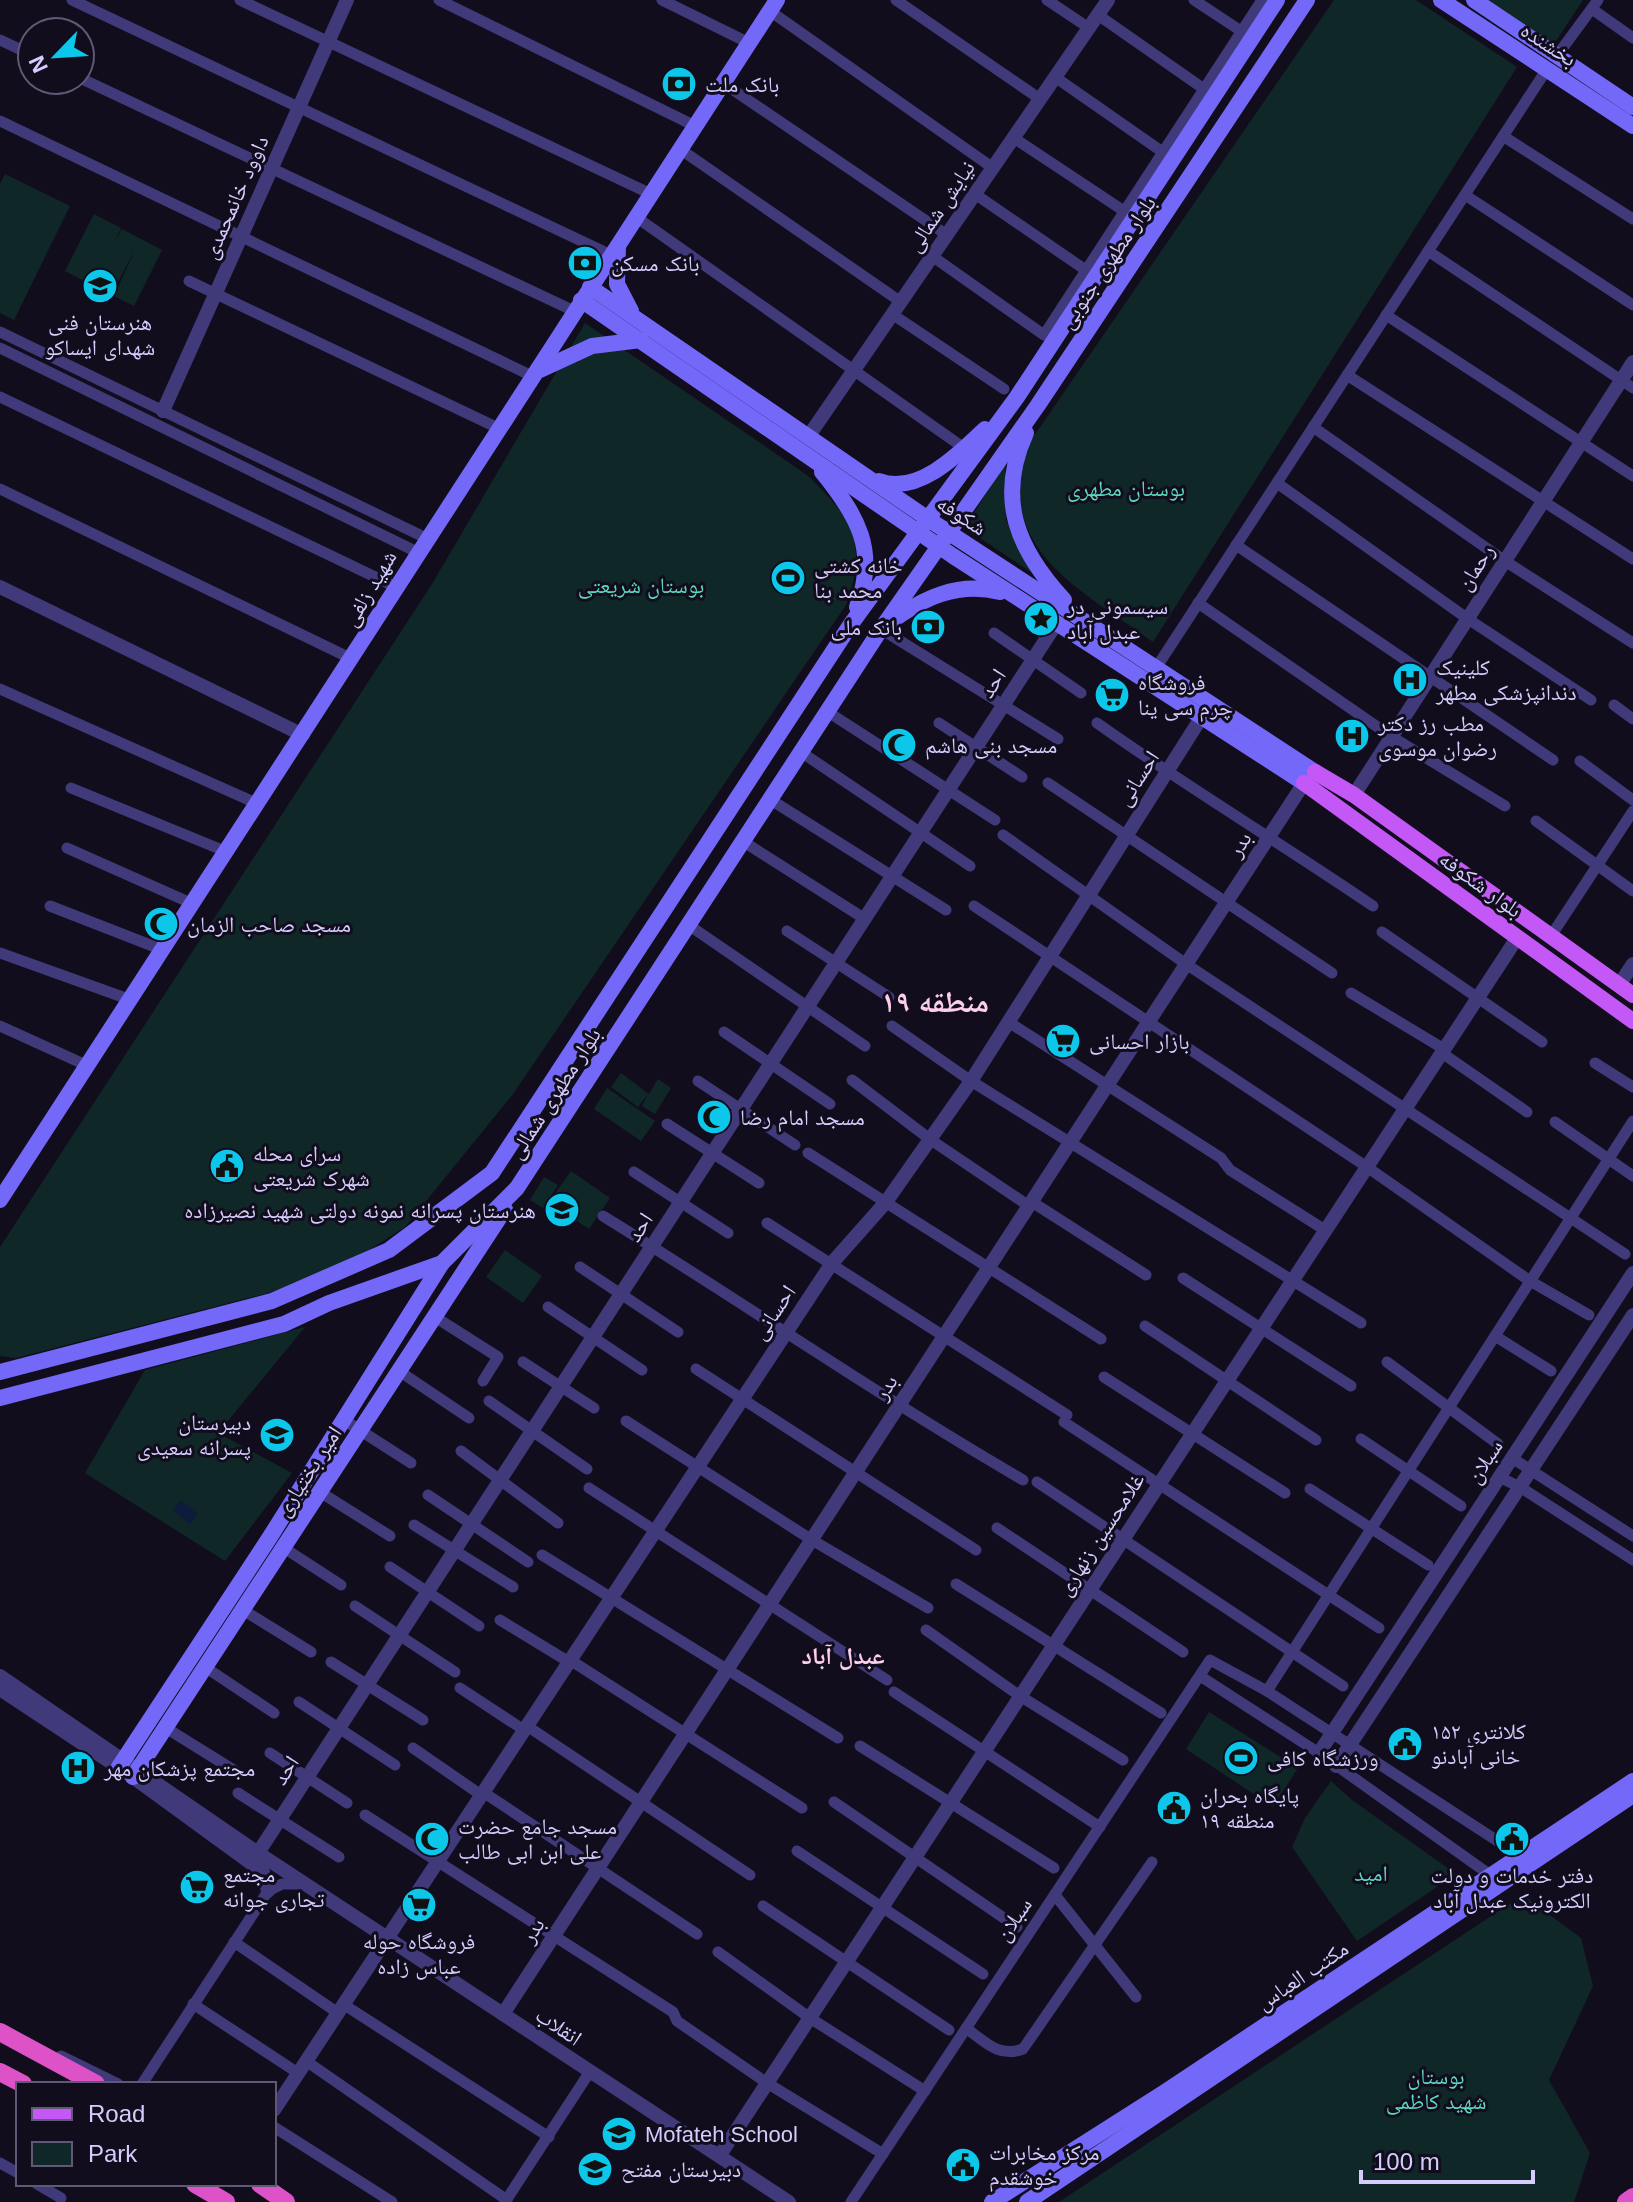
<svg xmlns="http://www.w3.org/2000/svg" width="1633" height="2202" viewBox="0 0 1633 2202" font-family="Arial,'Noto Naskh Arabic',sans-serif">
	<style>
		.green { fill: #102727 }
		.water { fill: #0d1c3c }
		.lines { fill: none; stroke-linecap: round; stroke-linejoin: round }
		.minor { stroke: #403a7a; stroke-width: 11 }
		.tertiary { stroke: #403a7a; stroke-width: 14 }
		.secondary { stroke: #7368f8; stroke-width: 16 }
		.primary { stroke: #c458f7; stroke-width: 16 }
		.trunk { stroke: #dd52c6; stroke-width: 18 }
		.labels { text-anchor: middle; stroke-width: 6; stroke-linejoin: round; paint-order: stroke }
		.street-label { font-size: 22px; fill: #d4ccfc; stroke: #110d1d }
		.poi-label { font-size: 22px; fill: #d4ccfc; stroke: #110d1d; text-anchor: start }
		.park-label { font-size: 22px; fill: #5cd8c0; stroke: #110d1d }
		.neighbourhood-label { font-size: 24px; font-weight: bold; fill: #fdcee9; stroke: #110d1d }
		.district-label { font-size: 30px; font-weight: bold; fill: #fdcee9; stroke: #110d1d }
	</style>
	<rect width="100%" height="100%" fill="#110d1d"/>
	<g class="green">
		<path d="M1334,0H1416L1517,67L1153,642C1081,589 997,553 1025,449Z"/>
		<path d="M1487,0H1583L1552,47Z"/>
		<path d="M5,174L70,206L14,320L0,313V184Z"/>
		<path d="M94,214L121,228L114,243L122,229L162,250L134,306L114,296L135,250L111,295L65,271Z"/>
		<path d="M585,323L807,475C851,516 869,545 846,605L513,1094L405,1227L330,1275L303,1284L16,1358L0,1356V1247L432,584Z"/>
		<path d="M1005,463L1006,520L1032,573L965,528Z"/>
		<path d="M621,1073L649,1094L658,1079L671,1088L655,1114L642,1106L648,1094L638,1107L611,1087Z"/>
		<path d="M607,1088L655,1121L641,1141L594,1109Z"/>
		<path d="M571,1171L610,1198L589,1229L549,1202Z"/>
		<path d="M544,1177L558,1185L543,1208L530,1200Z"/>
		<path d="M505,1250L542,1276L523,1303L486,1277Z"/>
		<path d="M305,1327L218,1433L292,1473L225,1561L85,1473L145,1370Z"/>
		<path d="M1209,1712L1298,1768L1273,1807L1186,1749Z"/>
		<path d="M1331,1781L1352,1800L1456,1874L1357,1941L1292,1847L1305,1818Z"/>
		<path d="M1523,1895L1581,1938L1593,1986L1549,2080L1590,2153L1574,2202H1059Z"/>
	</g>
	<path class="water" d="M181,1500L198,1514L190,1524L172,1510Z"/>
	<g class="lines">
		<g class="minor">
			<path d="M72,0L611,255"/>
			<path d="M240,0L651,194"/>
			<path d="M439,0L695,126"/>
			<path d="M662,0L749,43"/>
			<path d="M896,0L1040,99"/>
			<path d="M1047,0L1089,28"/>
			<path d="M1194,0L1241,31"/>
			<path d="M1592,9L1633,38"/>
			<path d="M770,11L993,168"/>
			<path d="M1098,15L1204,89"/>
			<path d="M0,40L32,55"/>
			<path d="M1556,57L1598,0"/>
			<path d="M1055,77L1164,153"/>
			<path d="M80,78L574,311"/>
			<path d="M723,83L947,235"/>
			<path d="M0,121L532,376"/>
			<path d="M1503,136L1633,219"/>
			<path d="M1014,138L1124,211"/>
			<path d="M680,149L901,302"/>
			<path d="M975,194L1087,271"/>
			<path d="M1465,195L1633,305"/>
			<path d="M636,217L964,448"/>
			<path d="M1428,251L1633,388"/>
			<path d="M932,256L1044,335L1262,0"/>
			<path d="M189,281L498,428"/>
			<path d="M892,314L1004,389"/>
			<path d="M1386,315L1633,476"/>
			<path d="M0,332L426,538"/>
			<path d="M0,348L417,552"/>
			<path d="M1347,375L1633,559"/>
			<path d="M0,397L396,587"/>
			<path d="M1313,427L1505,561L1633,643"/>
			<path d="M1277,483L1468,619L1591,700"/>
			<path d="M0,489L352,659"/>
			<path d="M1236,545L1553,760"/>
			<path d="M1198,603L1392,737L1505,806"/>
			<path d="M881,629L1058,739"/>
			<path d="M994,633L1081,693"/>
			<path d="M1156,668L1547,69"/>
			<path d="M0,689L258,804"/>
			<path d="M1614,705L1633,719"/>
			<path d="M828,712L995,820"/>
			<path d="M939,723L1022,777"/>
			<path d="M1097,723C1187,787 1282,844 1373,906"/>
			<path d="M801,752L970,866"/>
			<path d="M1580,761L1633,800"/>
			<path d="M1048,783L1332,973"/>
			<path d="M71,788L227,852"/>
			<path d="M771,800L946,910"/>
			<path d="M1536,821L1633,891"/>
			<path d="M1003,835L1186,964L1625,1254"/>
			<path d="M744,842L865,919"/>
			<path d="M67,848L193,904"/>
			<path d="M50,906L163,950"/>
			<path d="M974,906L1367,1167L1530,1281L1589,1315"/>
			<path d="M690,926L865,1046"/>
			<path d="M787,931L889,997"/>
			<path d="M1382,932L1542,1042"/>
			<path d="M1551,936L1633,811"/>
			<path d="M0,953L131,1000"/>
			<path d="M1351,993L1444,1049"/>
			<path d="M1010,1023L1221,1158L1230,1170L1325,1230"/>
			<path d="M0,1026L88,1066"/>
			<path d="M892,1026L971,1081L1361,1323"/>
			<path d="M724,1032L830,1104"/>
			<path d="M1442,1053L1527,1112"/>
			<path d="M1595,1063L1633,1087"/>
			<path d="M852,1080L931,1140L1029,1206"/>
			<path d="M698,1081L795,1145"/>
			<path d="M1555,1122L1633,1176"/>
			<path d="M667,1124L759,1183"/>
			<path d="M808,1153L1101,1339"/>
			<path d="M634,1172L728,1233"/>
			<path d="M1032,1202L1146,1275"/>
			<path d="M603,1216C744,1303 880,1397 1023,1480"/>
			<path d="M767,1223L1067,1415"/>
			<path d="M580,1267L678,1332"/>
			<path d="M1183,1278L1351,1386"/>
			<path d="M548,1307L642,1370"/>
			<path d="M435,1317L498,1357L483,1381"/>
			<path d="M1145,1326L1316,1440"/>
			<path d="M1495,1336L1551,1371"/>
			<path d="M523,1362L594,1408"/>
			<path d="M1387,1362L1498,1444"/>
			<path d="M696,1369L976,1550"/>
			<path d="M399,1371L469,1418"/>
			<path d="M1104,1377L1285,1493"/>
			<path d="M489,1401L587,1469"/>
			<path d="M344,1420L411,1463"/>
			<path d="M626,1421L812,1540L928,1608"/>
			<path d="M1064,1422L1379,1628"/>
			<path d="M1361,1439L1461,1506"/>
			<path d="M461,1451L558,1523"/>
			<path d="M1512,1458L1633,1536"/>
			<path d="M1499,1477L1520,1487L1633,1560"/>
			<path d="M1037,1482L1343,1686"/>
			<path d="M589,1488L887,1680"/>
			<path d="M1310,1489L1428,1565"/>
			<path d="M320,1492L390,1536"/>
			<path d="M428,1495L528,1562"/>
			<path d="M414,1525L513,1587"/>
			<path d="M997,1528L1183,1652"/>
			<path d="M284,1548L341,1585"/>
			<path d="M542,1555L838,1738"/>
			<path d="M390,1567L479,1626"/>
			<path d="M956,1584L1161,1713"/>
			<path d="M355,1606L455,1672"/>
			<path d="M243,1610L311,1652"/>
			<path d="M500,1620L569,1662"/>
			<path d="M926,1630L1020,1696L1123,1760"/>
			<path d="M570,1660L802,1808"/>
			<path d="M331,1662L423,1720"/>
			<path d="M205,1667L274,1713"/>
			<path d="M1200,1676L1319,1753L1493,1877"/>
			<path d="M460,1688L524,1730"/>
			<path d="M1267,1691L1633,1121"/>
			<path d="M894,1692L1100,1827"/>
			<path d="M299,1702L395,1765"/>
			<path d="M527,1726L750,1875"/>
			<path d="M166,1728L240,1774"/>
			<path d="M860,1746L1054,1868"/>
			<path d="M413,1748L481,1795"/>
			<path d="M270,1753L347,1803"/>
			<path d="M483,1792L697,1934"/>
			<path d="M238,1793L339,1857"/>
			<path d="M834,1802L1017,1927"/>
			<path d="M365,1815L673,2012L677,2021L767,2083L883,2154"/>
			<path d="M797,1851L983,1974"/>
			<path d="M1055,1895L1136,1997"/>
			<path d="M763,1906L949,2030"/>
			<path d="M234,1942L338,2013"/>
			<path d="M718,1952L810,2018L925,2091"/>
			<path d="M193,2004L298,2073"/>
			<path d="M343,2004L549,2137"/>
			<path d="M966,2028C985,2042 999,2058 1023,2049L1152,1862"/>
			<path d="M61,2056L118,2084"/>
			<path d="M306,2061L507,2200"/>
			<path d="M142,2084L268,1891L282,1884H306"/>
			<path d="M274,2127L392,2202"/>
			<path d="M0,2163L18,2173"/>
			<path d="M37,2184L61,2198"/>
			<path d="M505,2202L589,2073"/>
			<path d="M851,2202L1210,1660L1267,1691L1525,1859"/>
		</g>
		<g class="tertiary">
			<path d="M163,411L347,0"/>
			<path d="M808,437L1108,0"/>
			<path d="M0,587L303,735"/>
			<path d="M1354,795L1633,362"/>
			<path d="M1619,985L1633,964"/>
			<path d="M0,1676L258,1853L789,2202"/>
			<path d="M0,1689L133,1777L263,1872L268,1891"/>
			<path d="M1319,1753L1633,1273"/>
			<path d="M1336,1766L1633,1315"/>
			<path d="M258,1853L1056,624"/>
			<path d="M503,2014L1304,783"/>
			<path d="M274,2110L832,1263L886,1202L971,1081L1201,718"/>
			<path d="M720,2155L1517,938"/>
		</g>
		<g class="secondary">
			<path d="M1441,0L1633,126"/>
			<path d="M1474,0L1633,107"/>
			<path d="M618,246L617,284L631,311"/>
			<path d="M590,287L928,519L1315,772"/>
			<path d="M581,300L953,556L1304,783"/>
			<path d="M540,370L592,346L641,340"/>
			<path d="M1026,433C996,499 1017,549 1064,600"/>
			<path d="M822,472C858,516 878,551 857,607"/>
			<path d="M879,481C918,496 960,453 985,429"/>
			<path d="M889,623C923,598 958,581 1000,592"/>
			<path d="M0,1200L777,0"/>
			<path d="M0,1372L272,1301L389,1250L492,1173L851,624L1017,397L1277,0"/>
			<path d="M0,1398L284,1324L329,1303L442,1263L517,1188L881,629L1038,405L1307,0"/>
			<path d="M119,1767L270,1537L442,1263"/>
			<path d="M133,1777L505,1209"/>
			<path d="M992,2202L1165,2092L1633,1781"/>
			<path d="M1027,2202L1633,1795"/>
		</g>
		<g class="primary">
			<path d="M1315,772L1354,795L1633,995"/>
			<path d="M1304,783L1633,1021"/>
		</g>
		<g class="trunk">
			<path d="M0,2032L96,2084"/>
			<path d="M0,2072L23,2084"/>
			<path d="M195,2184L226,2202"/>
			<path d="M260,2184L286,2202"/>
			<path d="M1626,2202L1633,2197"/>
		</g>
	</g>
	<defs>
		<symbol id="bank-disc" viewBox="-11 -11 22 22"><circle r="9.5" fill="#0cc7e9" stroke="#110d1d"/><path d="M-6-4H6V4H-6ZM0-2.3a2.3 2.3 0 1 0 0 4.6a2.3 2.3 0 1 0 0-4.6Z" fill="#111"/></symbol>
		<symbol id="school-disc" viewBox="-11 -11 22 22"><circle r="9.5" fill="#0cc7e9" stroke="#110d1d"/><path d="M0-5L7-2L0 1L-7-2ZM-4 1L0 2.5L4 1V4Q0 6-4 4Z" fill="#111"/></symbol>
		<symbol id="stadium-disc" viewBox="-11 -11 22 22"><circle r="9.5" fill="#0cc7e9" stroke="#110d1d"/><path d="M0-5a6.5 5 0 1 0 0 10a6.5 5 0 1 0 0-10ZM-3.5-1.8h7v3.6h-7Z" fill="#111"/></symbol>
		<symbol id="sight-disc" viewBox="-11 -11 22 22"><circle r="9.5" fill="#0cc7e9" stroke="#110d1d"/><path d="M0-6L1.8-2.2L6-1.7L2.9 1.2L3.7 5.4L0 3.3L-3.7 5.4L-2.9 1.2L-6-1.7L-1.8-2.2Z" fill="#111"/></symbol>
		<symbol id="hospital-disc" viewBox="-11 -11 22 22"><circle r="9.5" fill="#0cc7e9" stroke="#110d1d"/><path d="M-5-5h3v3.5h4V-5h3V5h-3V1.5h-4V5h-3Z" fill="#111"/></symbol>
		<symbol id="supermarket-disc" viewBox="-11 -11 22 22"><circle r="9.5" fill="#0cc7e9" stroke="#110d1d"/><path d="M-6-5.5h2.5l.6 2H6L4.5 2H-2.5L-4.4-4H-6ZM-1.5 3.2a1.3 1.3 0 1 0 .1 0ZM3 3.2a1.3 1.3 0 1 0 .1 0Z" fill="#111"/></symbol>
		<symbol id="mosque-disc" viewBox="-11 -11 22 22"><circle r="9.5" fill="#0cc7e9" stroke="#110d1d"/><path d="M3.5-4.9A6 6 0 1 0 3.5 4.9A5 5 0 1 1 3.5-4.9Z" fill="#111"/></symbol>
		<symbol id="civic-disc" viewBox="-11 -11 22 22"><circle r="9.5" fill="#0cc7e9" stroke="#110d1d"/><path d="M-.6-6.5H3V-4.5H.6V-3L4-1V1h2V6H-6V1h2V-1L-.6-3ZM-1.2 2.5V6h2.4V2.5Z" fill="#111"/></symbol>
	</defs>
	<g fill-rule="evenodd">
		<use href="#bank-disc" x="659" y="64" width="40" height="40"/>
		<use href="#bank-disc" x="565" y="243" width="40" height="40"/>
		<use href="#school-disc" x="80" y="266" width="40" height="40"/>
		<use href="#stadium-disc" x="768" y="558" width="40" height="40"/>
		<use href="#sight-disc" x="1021" y="599" width="40" height="40"/>
		<use href="#bank-disc" x="908" y="607" width="40" height="40"/>
		<use href="#hospital-disc" x="1390" y="660" width="40" height="40"/>
		<use href="#supermarket-disc" x="1092" y="675" width="40" height="40"/>
		<use href="#hospital-disc" x="1332" y="716" width="40" height="40"/>
		<use href="#mosque-disc" x="879" y="725" width="40" height="40"/>
		<use href="#mosque-disc" x="141" y="904" width="40" height="40"/>
		<use href="#supermarket-disc" x="1043" y="1021" width="40" height="40"/>
		<use href="#mosque-disc" x="694" y="1097" width="40" height="40"/>
		<use href="#civic-disc" x="207" y="1146" width="40" height="40"/>
		<use href="#school-disc" x="542" y="1190" width="40" height="40"/>
		<use href="#school-disc" x="257" y="1415" width="40" height="40"/>
		<use href="#civic-disc" x="1385" y="1724" width="40" height="40"/>
		<use href="#stadium-disc" x="1221" y="1738" width="40" height="40"/>
		<use href="#hospital-disc" x="58" y="1748" width="40" height="40"/>
		<use href="#civic-disc" x="1154" y="1788" width="40" height="40"/>
		<use href="#mosque-disc" x="412" y="1819" width="40" height="40"/>
		<use href="#civic-disc" x="1492" y="1819" width="40" height="40"/>
		<use href="#supermarket-disc" x="177" y="1867" width="40" height="40"/>
		<use href="#supermarket-disc" x="399" y="1885" width="40" height="40"/>
		<use href="#school-disc" x="599" y="2114" width="40" height="40"/>
		<use href="#civic-disc" x="943" y="2145" width="40" height="40"/>
		<use href="#school-disc" x="575" y="2149" width="40" height="40"/>
	</g>
	<g class="labels">
		<g class="street-label">
			<text transform="translate(1549 44) rotate(33)" y="8">بخشنده</text>
			<text transform="translate(235 197) rotate(-66)" y="8">داوود خانمحمدی</text>
			<text transform="translate(940 206) rotate(-56)" y="8">نیایش شمالی</text>
			<text transform="translate(1107 262) rotate(-56)" y="8">بلوار مطهری جنوبی</text>
			<text transform="translate(962 515) rotate(33)" y="8">شکوفه</text>
			<text transform="translate(1475 567) rotate(-57)" y="8">رحمان</text>
			<text transform="translate(369 588) rotate(-59)" y="8">شهید زلفی</text>
			<text transform="translate(992 683) rotate(-57)" y="8">احد</text>
			<text transform="translate(1137 778) rotate(-57)" y="8">احسانی</text>
			<text transform="translate(1239 844) rotate(-57)" y="8">بدر</text>
			<text transform="translate(1481 884) rotate(36)" y="8">بلوار شکوفه</text>
			<text transform="translate(554 1093) rotate(-57)" y="8">بلوار مطهری شمالی</text>
			<text transform="translate(639 1227) rotate(-57)" y="8">احد</text>
			<text transform="translate(773 1312) rotate(-56)" y="8">احسانی</text>
			<text transform="translate(885 1387) rotate(-57)" y="8">بدر</text>
			<text transform="translate(1484 1461) rotate(-57)" y="8">سبلان</text>
			<text transform="translate(308 1471) rotate(-57)" y="8">امیر بختیاری</text>
			<text transform="translate(1100 1534) rotate(-57)" y="8">غلامحسین زنهاری</text>
			<text transform="translate(285 1770) rotate(-57)" y="8">احد</text>
			<text transform="translate(1013 1919) rotate(-56)" y="8">سبلان</text>
			<text transform="translate(532 1930) rotate(-57)" y="8">بدر</text>
			<text transform="translate(1302 1975) rotate(-34)" y="8">مکتب العباس</text>
			<text transform="translate(559 2026) rotate(34)" y="8">انقلاب</text>
		</g>
		<g class="poi-label">
			<text x="705" y="92">بانک ملت</text>
			<text x="611" y="271">بانک مسکن</text>
			<text x="100" y="330" text-anchor="middle">هنرستان فنی<tspan x="100" dy="25">شهدای ایساکو</tspan></text>
			<text x="814" y="573">خانه کشتی<tspan x="814" dy="25">محمد بنا</tspan></text>
			<text x="1067" y="614">سیسمونی در<tspan x="1067" dy="25">عبدل آباد</tspan></text>
			<text x="902" y="635" text-anchor="end">بانک ملی</text>
			<text x="1436" y="675">کلینیک<tspan x="1436" dy="25">دندانپزشکی مطهر</tspan></text>
			<text x="1138" y="690">فروشگاه<tspan x="1138" dy="25">چرم سی ینا</tspan></text>
			<text x="1378" y="731">مطب رز دکتر<tspan x="1378" dy="25">رضوان موسوی</tspan></text>
			<text x="925" y="753">مسجد بنی هاشم</text>
			<text x="187" y="932">مسجد صاحب الزمان</text>
			<text x="1089" y="1049">بازار احسانی</text>
			<text x="740" y="1125">مسجد امام رضا</text>
			<text x="253" y="1161">سرای محله<tspan x="253" dy="25">شهرک شریعتی</tspan></text>
			<text x="536" y="1218" text-anchor="end">هنرستان پسرانه نمونه دولتی شهید نصیرزاده</text>
			<text x="251" y="1430" text-anchor="end">دبیرستان<tspan x="251" dy="25">پسرانه سعیدی</tspan></text>
			<text x="1431" y="1739">کلانتری ۱۵۲<tspan x="1431" dy="25">خانی آبادنو</tspan></text>
			<text x="1267" y="1766">ورزشگاه کافی</text>
			<text x="104" y="1776">مجتمع پزشکان مهر</text>
			<text x="1200" y="1803">پایگاه بحران<tspan x="1200" dy="25">منطقه ۱۹</tspan></text>
			<text x="458" y="1834">مسجد جامع حضرت<tspan x="458" dy="25">علی ابن ابی طالب</tspan></text>
			<text x="223" y="1882">مجتمع<tspan x="223" dy="25">تجاری جوانه</tspan></text>
			<text x="1512" y="1883" text-anchor="middle">دفتر خدمات و دولت<tspan x="1512" dy="25">الکترونیک عبدل آباد</tspan></text>
			<text x="419" y="1949" text-anchor="middle">فروشگاه حوله<tspan x="419" dy="25">عباس زاده</tspan></text>
			<text x="645" y="2142">Mofateh School</text>
			<text x="989" y="2160">مرکز مخابرات<tspan x="989" dy="25">خوشقدم</tspan></text>
			<text x="621" y="2177">دبیرستان مفتح</text>
		</g>
		<g class="park-label">
			<text x="1126" y="496">بوستان مطهری</text>
			<text x="641" y="593">بوستان شریعتی</text>
			<text x="1371" y="1881">امید</text>
			<text x="1436" y="2084">بوستان<tspan x="1436" dy="25">شهید کاظمی</tspan></text>
		</g>
		<g class="neighbourhood-label">
			<text x="843" y="1664">عبدل آباد</text>
		</g>
		<g class="district-label">
			<text x="935" y="1012">منطقه ۱۹</text>
		</g>
	</g>
	<rect x="16" y="2082" width="260" height="104" fill="#110d1d" stroke="#5f5976" stroke-width="2"/>
	<rect x="32" y="2108" width="40" height="12" fill="#c458f7" stroke="#5f5976" stroke-width="2"/>
	<text x="88" y="2122" font-size="24" fill="#d4ccfc">Road</text>
	<rect x="32" y="2142" width="40" height="24" fill="#102727" stroke="#5f5976" stroke-width="2"/>
	<text x="88" y="2162" font-size="24" fill="#d4ccfc">Park</text>
	<g transform="translate(56 56) rotate(245)"><circle r="38" fill="#110d1d" stroke="#5f5976" stroke-width="2"/>
	<path d="M0-6L14 30L0 20L-14 30Z" fill="#0cc7e9"/>
	<text y="-12" font-size="22" font-weight="bold" text-anchor="middle" fill="#d4ccfc">N</text>
	</g>
	<path d="M1361 2170v12h172v-12" fill="none" stroke="#d4ccfc" stroke-width="4"/>
	<text x="1373" y="2170" font-size="24" fill="#d4ccfc" stroke="#110d1d" stroke-width="6" paint-order="stroke">100 m</text>
</svg>
